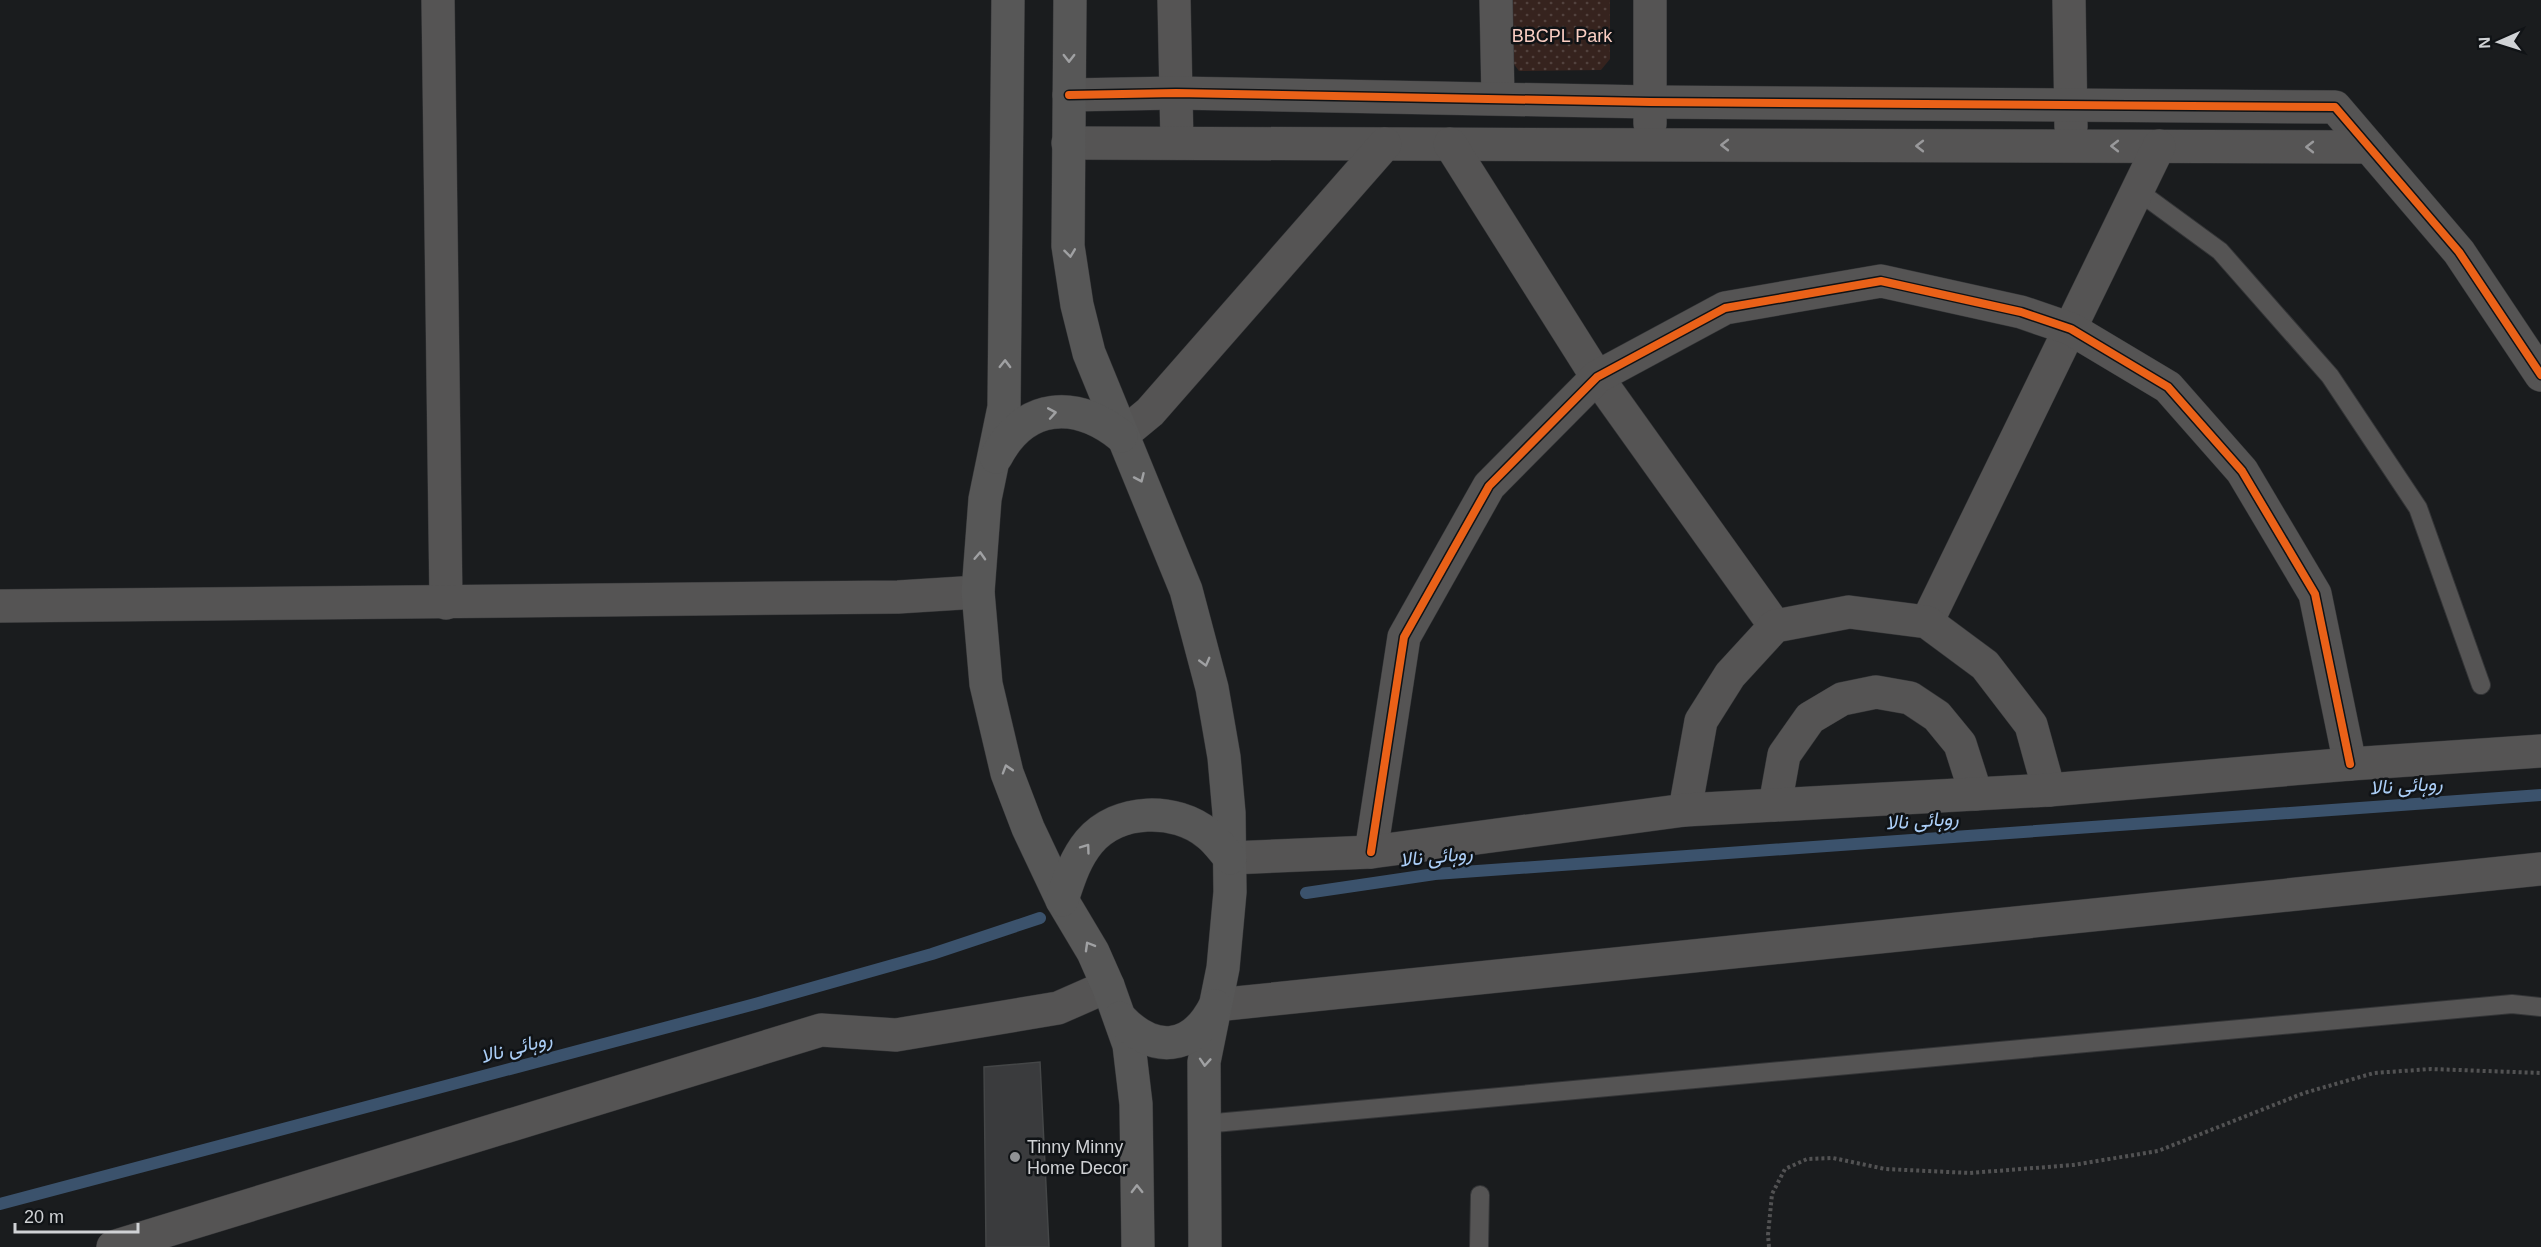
<svg xmlns="http://www.w3.org/2000/svg" width="2541" height="1247" viewBox="0 0 2541 1247" font-family="Arial,Vazirmatn,sans-serif">
	<style>
		.park { fill: url(#park-dots) }
		.lines { fill: none; stroke-linecap: round; stroke-linejoin: round }
		.stream { stroke: #3b526c; stroke-width: 12 }
		.building { fill: #3a3b3d; stroke: #444647; stroke-width: 1.5 }
		.lane-casing { stroke: #343537; stroke-width: 20 }
		.street-casing { stroke: #343537; stroke-width: 34 }
		.secondary-casing { stroke: #343537; stroke-width: 34 }
		.path { stroke: #525253; stroke-width: 4; stroke-dasharray: 3 3; stroke-linecap: butt }
		.lane { stroke: #555454; stroke-width: 18 }
		.street { stroke: #555454; stroke-width: 33 }
		.secondary { stroke: #575757; stroke-width: 33 }
		.cycleway-casing { stroke: #101316; stroke-width: 11 }
		.cycleway { stroke: #ea6118; stroke-width: 8 }
		.oneway { stroke: #a0a1a3 }
		.oneway2 { stroke: #99999b }
		.poi-dot { fill: #909295; stroke: #101316; stroke-width: 2 }
		.labels { text-anchor: middle; stroke-width: 5; stroke-linejoin: round; paint-order: stroke }
		.park-label { font-size: 18px; fill: #facec3; stroke: #101316 }
		.poi-label { font-size: 18px; fill: #d0d2d5; stroke: #101316; text-anchor: start }
		.water-label { font-size: 20px; font-style: italic; fill: #abcef7; stroke: #101316 }
	</style>
	<defs>
		<pattern id="park-dots" width="8" height="8" patternUnits="userSpaceOnUse" patternTransform="scale(1.5)"><rect width="8" height="8" fill="#36231e"/><path d="M2 2h.1M6 6h.1" fill="none" stroke="#52423e" stroke-width="1.8" stroke-linecap="round"/></pattern>
	</defs>
	<rect width="100%" height="100%" fill="#1a1c1e"/>
	<path class="park" d="M1513,0H1610V59L1601,70L1519,71L1513,63Z"/>
	<g class="lines">
		<g class="stream">
			<path d="M1306,893L1435,874L2541,795"/>
			<path d="M0,1204L755,1004L932,954L1040,918"/>
		</g>
	</g>
	<path class="building" d="M1040,1062L1049,1247H986L984,1067Z"/>
	<g class="lines">
		<defs>
			<g id="lane">
				<path d="M2138,191L2220,251L2330,376L2418,508L2481,685"/>
				<path d="M1204,1124L2512,1004L2541,1007"/>
				<path d="M1479,1247L1480,1195"/>
			</g>
			<g id="street">
				<path d="M438,0L446,603"/>
				<path d="M1174,0L1177,143"/>
				<path d="M1496,0L1498,98"/>
				<path d="M2069,0L2071,127"/>
				<path d="M1069,95L1176,93L1650,102L2335,107L2459,252L2541,375"/>
				<path d="M1650,124V0"/>
				<path d="M1068,143L2369,147"/>
				<path d="M1450,144L1597,377L1775,626"/>
				<path d="M1121,436L1150,412L1385,144"/>
				<path d="M0,606L898,597L978,592"/>
				<path d="M1927,622L2159,146"/>
				<path d="M1775,805L1784,755L1810,718L1842,699L1876,692L1910,698L1937,716L1960,744L1976,794"/>
				<path d="M1685,810L1701,721L1730,675L1775,626L1849,612L1927,622L1985,665L2031,725L2049,790"/>
				<path d="M1371,852L1404,637L1489,486L1597,377L1725,308L1881,281L2021,312L2071,329L2168,387L2242,471L2315,594L2350,764"/>
				<path d="M1230,858L1371,852L1685,810L2049,790L2350,764L2541,751"/>
				<path d="M1216,1005L2541,869"/>
				<path d="M113,1247L821,1030L896,1035L1058,1008L1108,986"/>
			</g>
			<g id="secondary">
				<path d="M1008,0L1004,407L985,499L978,592L986,684L1007,773L1028,828L1062,900L1093,952L1108,986L1129,1045L1136,1104L1138,1247"/>
				<path d="M1070,0L1068,246L1077,305L1089,353L1186,590L1212,688L1224,757L1229,813L1230,892L1223,968L1204,1062L1205,1247"/>
				<path d="M996,457C1025,402 1076,400 1121,436"/>
				<path d="M1062,900C1069,879 1075,859 1089,842C1118,808 1175,807 1208,834C1216,840 1223,850 1230,858"/>
				<path d="M1120,1018C1154,1054 1192,1051 1215,1006"/>
			</g>
		</defs>
		<use href="#lane" class="lane-casing"/>
		<use href="#street" class="street-casing"/>
		<use href="#secondary" class="secondary-casing"/>
		<path class="path" d="M1769,1247L1768,1235L1772,1194L1785,1169L1807,1159L1833,1158L1885,1169L1970,1173L2073,1165L2158,1151L2304,1093L2374,1073L2431,1069L2541,1073"/>
		<use href="#lane" class="lane"/>
		<use href="#street" class="street"/>
		<use href="#secondary" class="secondary"/>
		<defs>
			<g id="cycleway">
				<path d="M1069,95L1176,93L1650,102L2335,107L2459,252L2541,375"/>
				<path d="M1371,852L1404,637L1489,486L1597,377L1725,308L1881,281L2021,312L2071,329L2168,387L2242,471L2315,594L2350,764"/>
			</g>
		</defs>
		<use href="#cycleway" class="cycleway-casing"/>
		<use href="#cycleway" class="cycleway"/>
	</g>
	<defs><path id="oneway-chevron" d="M-2-3.5L2.5 0L-2 3.5" fill="none" stroke-width="1.6" stroke-linecap="round" stroke-linejoin="round" transform="scale(1.5)"/></defs>
	<g class="oneway">
		<use href="#oneway-chevron" transform="translate(1069 58) rotate(90)"/>
		<use href="#oneway-chevron" transform="translate(1070 253) rotate(83)"/>
		<use href="#oneway-chevron" transform="translate(1005 364) rotate(-89)"/>
		<use href="#oneway-chevron" transform="translate(1052 413) rotate(-10)"/>
		<use href="#oneway-chevron" transform="translate(1140 478) rotate(66)"/>
		<use href="#oneway-chevron" transform="translate(980 556) rotate(-87)"/>
		<use href="#oneway-chevron" transform="translate(1205 662) rotate(75)"/>
		<use href="#oneway-chevron" transform="translate(1007 769) rotate(-107)"/>
		<use href="#oneway-chevron" transform="translate(1086 848) rotate(-54)"/>
		<use href="#oneway-chevron" transform="translate(1089 946) rotate(-120)"/>
		<use href="#oneway-chevron" transform="translate(1205 1062) rotate(94)"/>
		<use href="#oneway-chevron" transform="translate(1137 1189) rotate(-91)"/>
	</g>
	<g class="oneway2">
		<use href="#oneway-chevron" transform="translate(1725 145) rotate(-180)"/>
		<use href="#oneway-chevron" transform="translate(1920 146) rotate(-180)"/>
		<use href="#oneway-chevron" transform="translate(2115 146) rotate(-180)"/>
		<use href="#oneway-chevron" transform="translate(2310 147) rotate(-180)"/>
	</g>
	<circle class="poi-dot" cx="1015" cy="1157" r="6"/>
	<g class="labels">
		<g class="park-label">
			<text x="1562" y="42">BBCPL Park</text>
		</g>
		<g class="poi-label">
			<text x="1027" y="1153">Tinny Minny<tspan x="1027" dy="21">Home Decor</tspan></text>
		</g>
		<g class="water-label">
			<text transform="translate(2406 785) rotate(-4)" y="7">روہائی نالا</text>
			<text transform="translate(1922 820) rotate(-4)" y="7">روہائی نالا</text>
			<text transform="translate(1436 856) rotate(-6)" y="7">روہائی نالا</text>
			<text transform="translate(516 1047) rotate(-15)" y="7">روہائی نالا</text>
		</g>
	</g>
	<g transform="translate(2499 42) rotate(267)" stroke="#101316" stroke-width="4.5" paint-order="stroke">
	<path d="M0-4.5L10 22L0 15L-10 22Z" fill="#d0d2d5"/>
	<text y="-9" font-size="16" font-weight="bold" text-anchor="middle" fill="#d0d2d5">N</text>
	</g>
	<path d="M15 1223v9h123v-9" fill="none" stroke="#d0d2d5" stroke-width="3"/>
	<text x="24" y="1223" font-size="18" fill="#d0d2d5" stroke="#101316" stroke-width="4.5" paint-order="stroke">20 m</text>
</svg>
